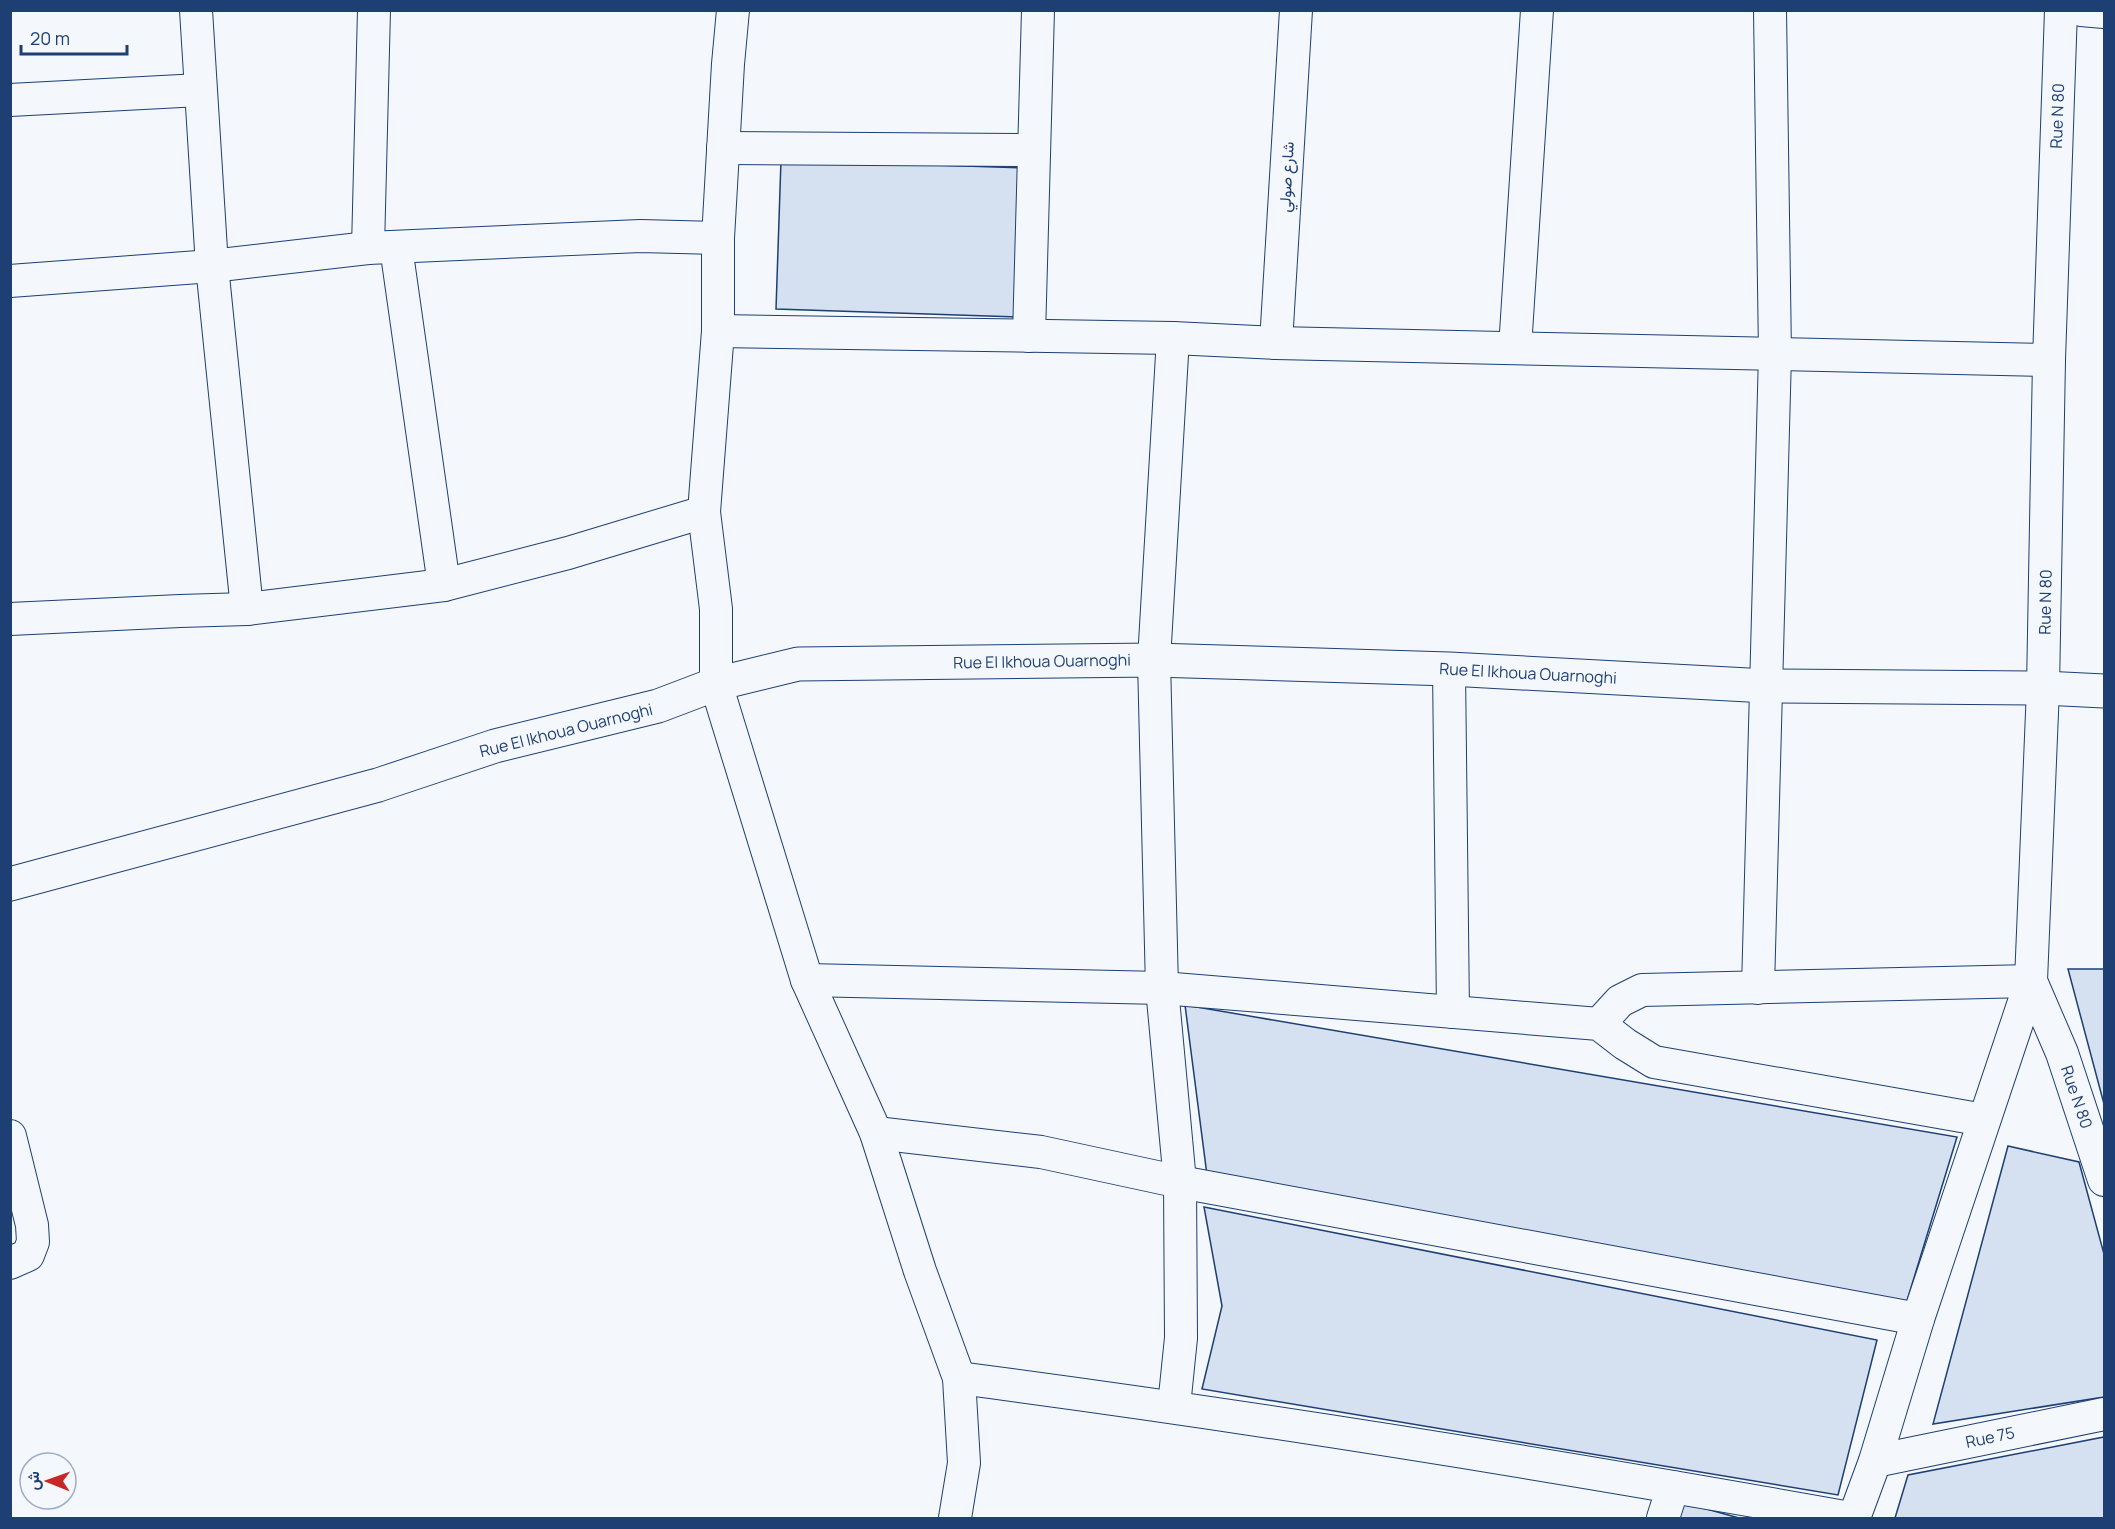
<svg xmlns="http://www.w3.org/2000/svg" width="2115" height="1529" viewBox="0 0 2115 1529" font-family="Manrope,Vazirmatn,sans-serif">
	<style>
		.building { fill: #d5e0f0; stroke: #1d3f73; stroke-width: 1.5 }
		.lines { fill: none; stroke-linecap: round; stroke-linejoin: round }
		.street-casing { stroke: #1d3f73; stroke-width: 34 }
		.secondary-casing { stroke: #1d3f73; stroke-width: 35 }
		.street { stroke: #f4f7fb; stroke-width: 32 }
		.secondary { stroke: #f4f7fb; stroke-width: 33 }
		.labels { text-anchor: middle; stroke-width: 4.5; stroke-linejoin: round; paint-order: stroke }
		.street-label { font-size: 16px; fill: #1d3f73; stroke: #f4f7fb }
	</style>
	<rect width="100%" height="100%" fill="#f4f7fb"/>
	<g class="building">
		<path d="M781,160L1023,168L1018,317L776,309Z"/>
		<path d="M2068,969H2104V1104Z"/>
		<path d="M1185,1005L1957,1137L1906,1304L1207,1175Z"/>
		<path d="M2008,1146L2079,1162L2104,1254V1397L1933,1424Z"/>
		<path d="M1204,1207L1877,1340L1838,1495L1202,1389L1222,1306Z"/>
		<path d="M2104,1437V1518H1895L1908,1475Z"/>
		<path d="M1678,1501L1739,1518H1674Z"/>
	</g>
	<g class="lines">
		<defs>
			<g id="street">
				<path d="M196,10L212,266L247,609"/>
				<path d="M733,10L728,64L718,238V331L704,512L716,609V684L807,980L876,1133L920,1271L959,1378L964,1463L955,1518"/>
				<path d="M2061,10L2049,360L2043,688L2031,981L2062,1053L2104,1180"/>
				<path d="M2081,10L2104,12"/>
				<path d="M10,100L200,90"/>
				<path d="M723,148L1034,150"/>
				<path d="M396,247L444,585"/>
				<path d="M368,248L374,10"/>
				<path d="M10,281L212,266L368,248L640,236L718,238"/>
				<path d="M718,331L1173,338L1276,343L2049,360"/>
				<path d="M1029,336L1038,10"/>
				<path d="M1173,338L1154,660L1162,988L1180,1182L1181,1338L1174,1406"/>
				<path d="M1276,343L1296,10"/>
				<path d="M1515,348L1537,10"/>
				<path d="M10,619L180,611L247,609L444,585L568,553L704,512"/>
				<path d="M1449,669L1453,1012"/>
				<path d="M807,980L1162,988L1599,1024L1625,1044L1654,1062L1984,1120"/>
				<path d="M1758,988L1775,354L1770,10"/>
				<path d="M1599,1024L1620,1001L1642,990L2031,981"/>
				<path d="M876,1133L1041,1152L1180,1182L1918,1319"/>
				<path d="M10,1136L32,1225L33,1242L28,1255L10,1263"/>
				<path d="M959,1378C1257,1417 1554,1465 1850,1518"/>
				<path d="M1875,1461L2104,1414"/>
				<path d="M1663,1518L1673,1487"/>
				<path d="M1854,1518L1875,1461L1918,1319L2031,981"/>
			</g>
			<path id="secondary" d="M10,884L378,785L495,746L658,706L716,684L798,664L1154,660L1449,669L1767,686L2043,688L2104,691"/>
		</defs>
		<use href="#street" class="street-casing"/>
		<use href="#secondary" class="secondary-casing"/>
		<use href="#street" class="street"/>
		<use href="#secondary" class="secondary"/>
	</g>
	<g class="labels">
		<g class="street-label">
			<text transform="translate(2057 116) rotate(-88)" y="6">Rue N 80</text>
			<text transform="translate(1286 177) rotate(-87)" y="6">شارع صولي</text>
			<text transform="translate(2045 602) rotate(-89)" y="6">Rue N 80</text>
			<text transform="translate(1042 661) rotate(-1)" y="6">Rue EI Ikhoua Ouarnoghi</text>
			<text transform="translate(1528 673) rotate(3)" y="6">Rue EI Ikhoua Ouarnoghi</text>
			<text transform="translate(566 730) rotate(-14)" y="6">Rue EI Ikhoua Ouarnoghi</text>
			<text transform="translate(2077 1097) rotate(71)" y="6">Rue N 80</text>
			<text transform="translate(1990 1437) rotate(-12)" y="6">Rue 75</text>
		</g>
	</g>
	<rect width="2115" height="1529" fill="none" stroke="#1d3f73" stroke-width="24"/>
	<g transform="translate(48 1481) rotate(271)"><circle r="28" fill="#f4f7fb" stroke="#9eadc5" stroke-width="1.5"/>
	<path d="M0-4.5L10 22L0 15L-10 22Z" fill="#c62828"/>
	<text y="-9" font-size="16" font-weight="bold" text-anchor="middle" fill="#1d3f73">ش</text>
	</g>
	<path d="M21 45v9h106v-9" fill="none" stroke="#1d3f73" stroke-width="3"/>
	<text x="30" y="45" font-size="18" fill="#1d3f73" stroke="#f4f7fb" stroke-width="4.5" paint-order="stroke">20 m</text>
</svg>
